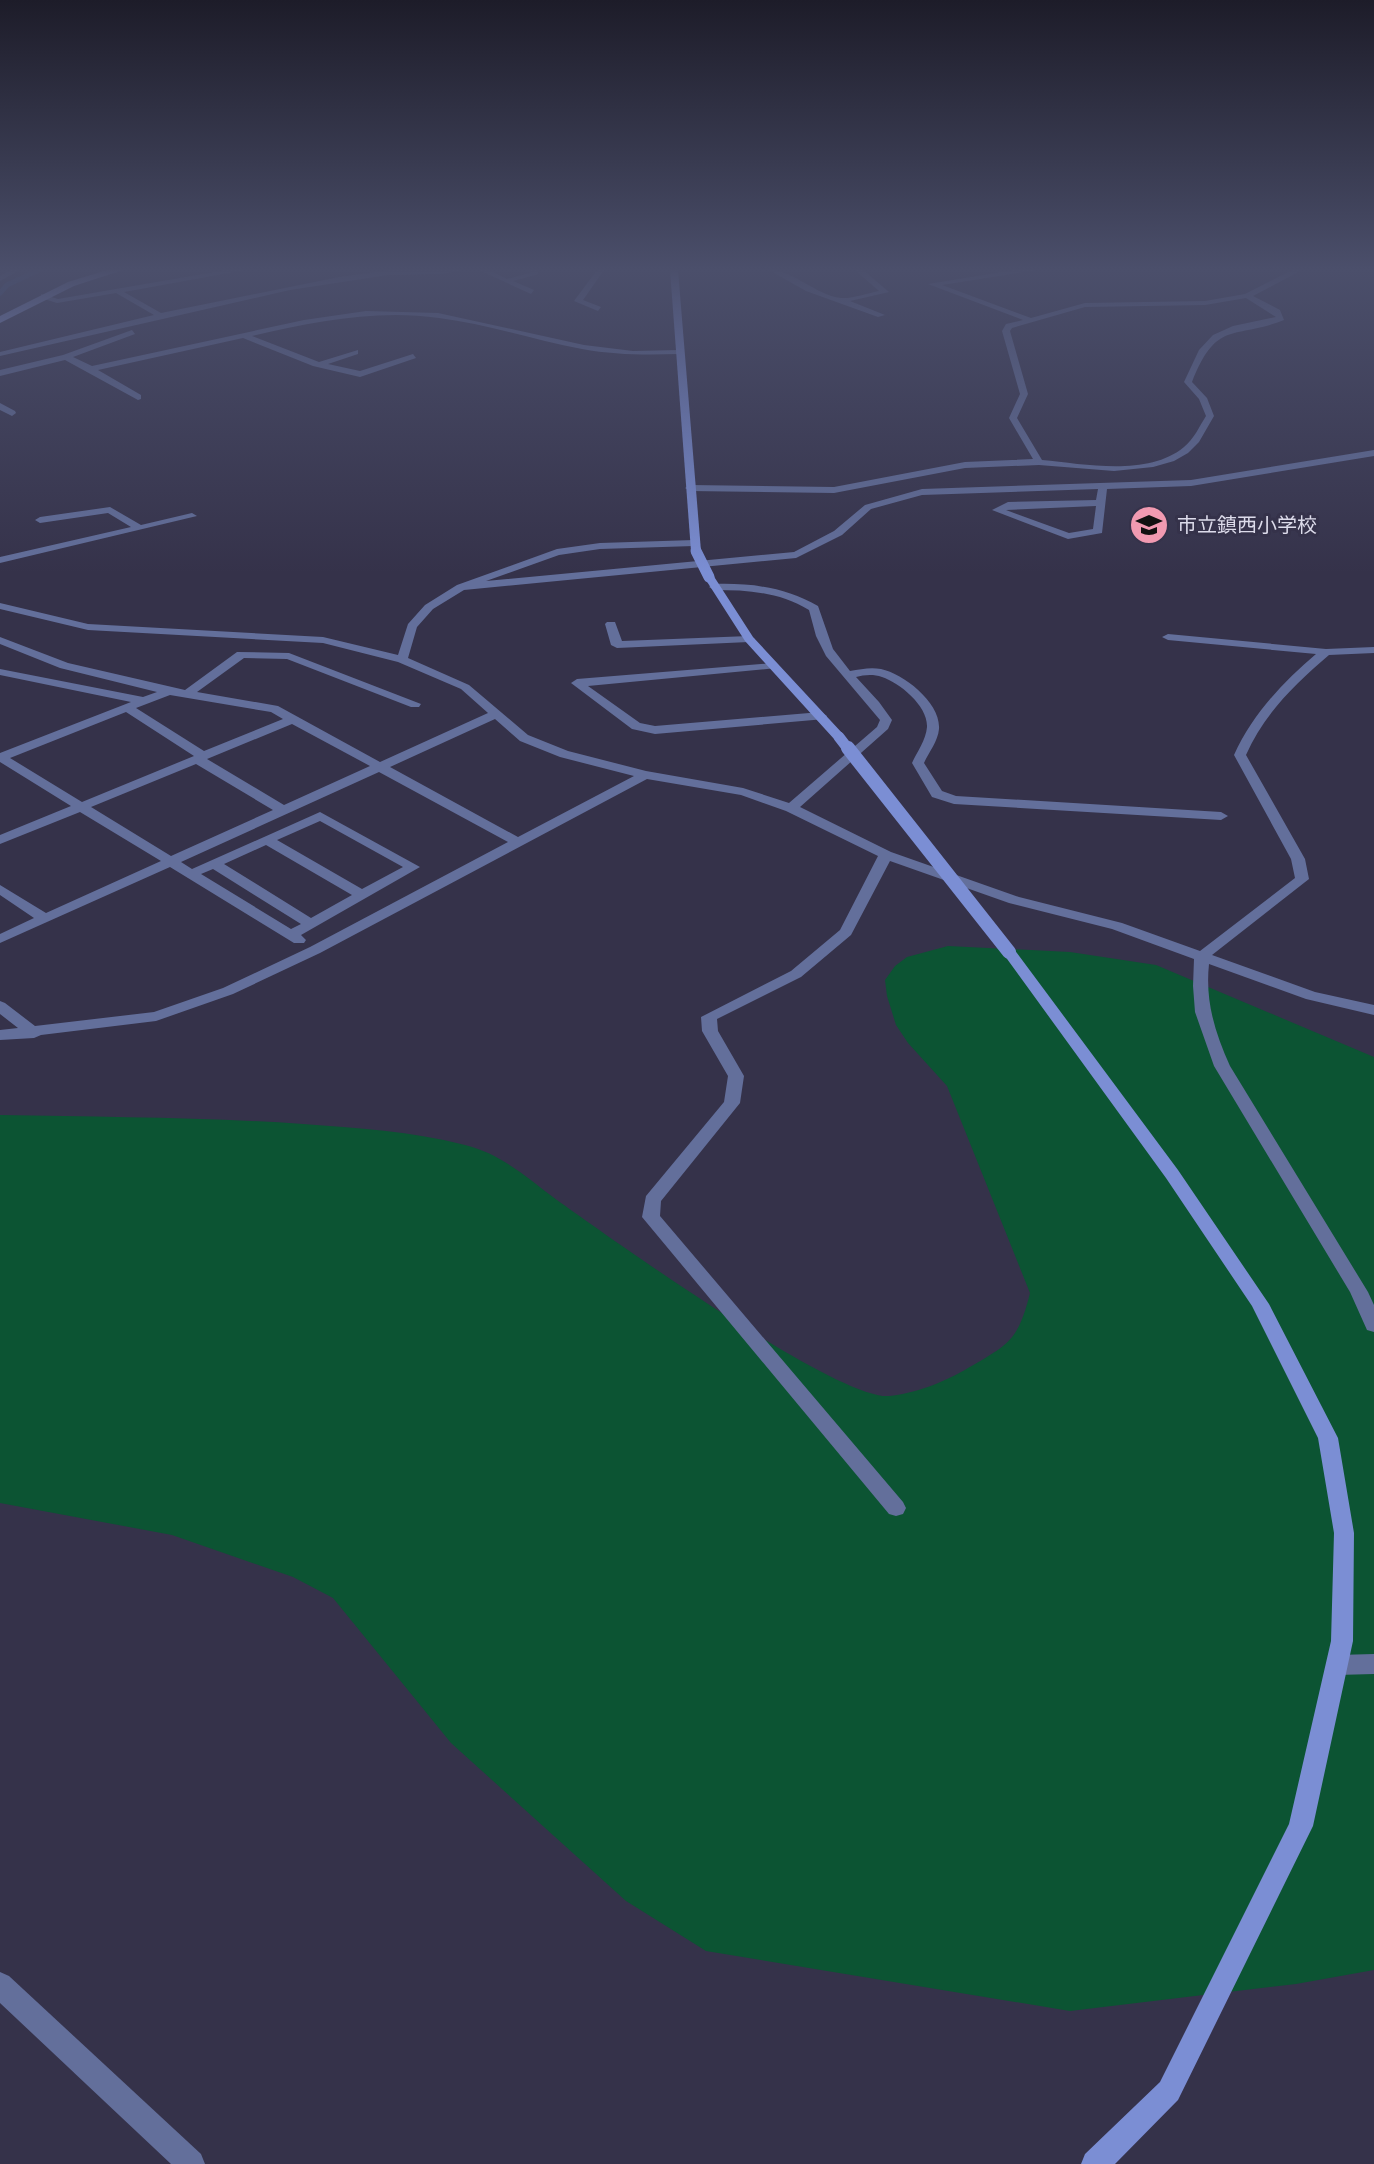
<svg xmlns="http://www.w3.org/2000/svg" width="1374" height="2164" viewBox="0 0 1374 2164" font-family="'Public Sans','Noto Sans JP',sans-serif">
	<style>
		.green { fill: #0c5433 }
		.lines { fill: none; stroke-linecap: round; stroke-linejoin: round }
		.stream { stroke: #37538a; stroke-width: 5 }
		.street { fill: #636f9b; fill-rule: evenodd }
		.secondary { fill: #7b8ed4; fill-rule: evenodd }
		.primary { fill: #94a7ef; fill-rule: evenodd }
		.secondary-bridge-far1 { stroke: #7b8ed4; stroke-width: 11 }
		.secondary-bridge { stroke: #7b8ed4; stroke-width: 14 }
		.labels { text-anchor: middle; stroke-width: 6; stroke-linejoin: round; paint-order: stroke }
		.far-poi-label { font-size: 20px; fill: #dcdbea; stroke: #35324a; text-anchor: start }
	</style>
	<rect width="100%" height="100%" fill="#35324a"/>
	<path class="green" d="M948,946L1070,952L1156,965L1374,1057V1970L1296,1984L1070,2011L706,1951L626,1901L451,1743L333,1598L293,1577L172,1535L0,1503V1115C101,1117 202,1117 303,1124C356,1128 412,1131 465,1145C502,1154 527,1178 557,1200C610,1238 837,1400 889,1396C914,1394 947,1381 968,1368C1009,1344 1018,1341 1030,1293L947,1086L908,1043L896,1025L887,996L885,980L895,966L907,957Z"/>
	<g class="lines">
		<path class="stream" d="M0,293L7,285L39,270"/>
		<g class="street">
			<path d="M11,270H20L0,281V276Z"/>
			<path d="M226,270H245L124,292L161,313L339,277L391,270H463L442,274L388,275L290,290L0,356V352L154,315L116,293L57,303L41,298V294L58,299Z"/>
			<path d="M479,270H489L507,279L530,273L528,270H536L539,274L513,281L534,290L531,294Z"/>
			<path d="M597,270H604L583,300L601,307L598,311L574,301Z"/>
			<path d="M769,270C794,270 815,295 841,298C852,299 868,293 879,291L855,270H863L889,292L850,301L885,315L878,317L806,291Z"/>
			<path d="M1014,270H1037L942,285L1031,318L1085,303L1205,301L1245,294L1292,270H1302L1253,296L1280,310L1284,320C1233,340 1217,319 1192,382L1207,398L1214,416L1199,442L1188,453L1174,461L1153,467L1114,471L1039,465L965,468L834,493L690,491L685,488L690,485L834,487L965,462L1033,459L1009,418L1020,394L1002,331L1006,324L1023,320L928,284ZM1246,298L1276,317L1233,326L1213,335L1199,350L1184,382L1199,399L1206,416C1199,427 1194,439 1184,447C1148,477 1085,464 1042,460L1017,418L1028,394L1010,331L1012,328L1085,307L1205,305Z"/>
			<path d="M366,311L438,313L584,345L633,351L679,350L683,352L679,354C646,355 614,355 582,349C534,340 487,324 439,318C376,309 313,322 252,336L319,362L358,350V354L328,364L360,371L413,354L416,358L360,377L313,366L243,338L98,370L141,395V399L138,400L65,360L0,376V370L63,355L132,330L135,334L73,357L92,366L304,320Z"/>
			<path d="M0,403L15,411L16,413L12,416L0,410Z"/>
			<path d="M1374,450V456L1191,486L1107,489L1102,533L1068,539L992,510L1008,502L1096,500L1098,489L922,495L871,509L842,535L796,558L464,590L433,609L417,627L408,658L469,685L528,735L568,751L646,771L743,788L789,803L877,727L880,720L826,656L816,636L809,610C779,592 748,590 714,590L709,587L714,584C751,583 785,587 818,606L833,649L850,671C861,669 871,667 881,669C904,674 941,703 939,729C938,741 929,752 924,763L942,791L956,796L1221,812L1228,816L1221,820L954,804L932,797L912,763C917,752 926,740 927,727C928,706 900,683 882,677C873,674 864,675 856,677L879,702L892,720L888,729L800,807L891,852L1019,897L1122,923L1200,951L1295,878L1291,859L1234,755C1252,715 1282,683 1316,654L1168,640L1162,637L1168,634L1326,649L1374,647V653L1329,655C1295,684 1264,714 1246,755L1305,859L1309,879L1212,955L1315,992L1374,1005V1015L1306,999L1209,964C1205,1001 1215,1033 1230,1066L1368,1292L1374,1305V1332L1367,1330L1350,1292L1214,1066L1195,1012L1193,986L1194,959L1112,929L1009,903L890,861L851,935L801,977L717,1019L718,1031L744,1076L740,1103L661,1201L660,1216L903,1502L906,1508L903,1514L896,1516L889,1514L642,1217L646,1196L724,1102L728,1076L702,1031L701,1017L791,971L840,930L878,856L786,811L741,795L647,779L320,953L233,994L156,1021L41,1035L34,1038L0,1040V1030L18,1028L0,1014V1001L5,1003L35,1026L154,1012L223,988L310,947L508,842L379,772L181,862L192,869L320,812L420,867L301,935L306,940L304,943H294L170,867L0,943V934L34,918L0,895V885L46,913L161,861L80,812L0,844V835L71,806L0,762V753L131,702L0,675V669L143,697L157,692L60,668L0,644V637L68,663L185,690L237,652L289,653L421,704L419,707H411L287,659L244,658L197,692L278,706L380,762L488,713L461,689L398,662L323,643L88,630L0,609V603L88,624L323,637L398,655L408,624L425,605L457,585L557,549L600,543L694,540L699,543L694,546L600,549L559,555L486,581L794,552L834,531L865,505L922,489L1191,480ZM1096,506L1093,529L1069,533L1006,510ZM170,695L271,712L283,719L204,751L136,708ZM126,712L194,756L82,802L10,758ZM495,719L520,741L560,757L634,776L518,837L390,767ZM292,724L370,766L284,805L207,759ZM196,764L273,810L171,856L91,807ZM320,821L403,867L362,889L277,840ZM266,845L352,895L311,918L224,864ZM213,869L301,924L291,929L201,874Z"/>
			<path d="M110,507L141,525L192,513L197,516L0,563V557L131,527L108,513L40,523L35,520L40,517Z"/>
			<path d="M607,622H615L622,641L749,636L755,639L749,642L617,648L611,645L605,624Z"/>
			<path d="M773,663L777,664V668L588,686L640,723L655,726L821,712L827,716L825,719L655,734L632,729L571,683L577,679Z"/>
			<path d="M1374,1654V1674L1337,1675L1329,1672L1326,1665L1329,1658L1337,1655Z"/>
			<path d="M0,1972L9,1976L201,2154L205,2164H171L0,2003Z"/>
		</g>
		<g class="secondary">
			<path d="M670,270H678L701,551L696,554L691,551Z"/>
			<path d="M705,575H713L753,637L843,734V740H835L745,641L704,577Z"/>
			<path d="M1009,948L1014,949L1178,1170L1269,1304L1338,1438L1354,1533L1353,1641L1313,1826L1178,2100L1115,2164H1081L1085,2154L1160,2082L1289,1824L1331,1641L1334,1533L1318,1438L1252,1306L1166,1178L1002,952Z"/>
		</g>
		<path class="primary" d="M107,270H123L74,286L0,323V316L68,282Z"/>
		<g class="secondary-bridge-far1">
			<path d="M696,551L709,577"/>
			<path d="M839,737L849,750"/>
		</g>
		<path class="secondary-bridge" d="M848,748L1009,952"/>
	</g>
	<linearGradient id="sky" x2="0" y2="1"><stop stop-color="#1d1c29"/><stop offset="0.47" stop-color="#4b4f6b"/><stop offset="1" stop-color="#4b4f6b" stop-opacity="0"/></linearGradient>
	<rect width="1374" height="573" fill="url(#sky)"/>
	<defs>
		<symbol id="school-disc" viewBox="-11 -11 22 22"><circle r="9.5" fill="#f19ab1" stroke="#35324a"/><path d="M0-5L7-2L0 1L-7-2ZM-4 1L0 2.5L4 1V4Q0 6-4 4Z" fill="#111"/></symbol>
	</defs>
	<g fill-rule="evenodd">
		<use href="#school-disc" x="1127" y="503" width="44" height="44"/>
	</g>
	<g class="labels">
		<g class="far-poi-label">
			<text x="1177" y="532">市立鎮西小学校</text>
		</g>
	</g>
</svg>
